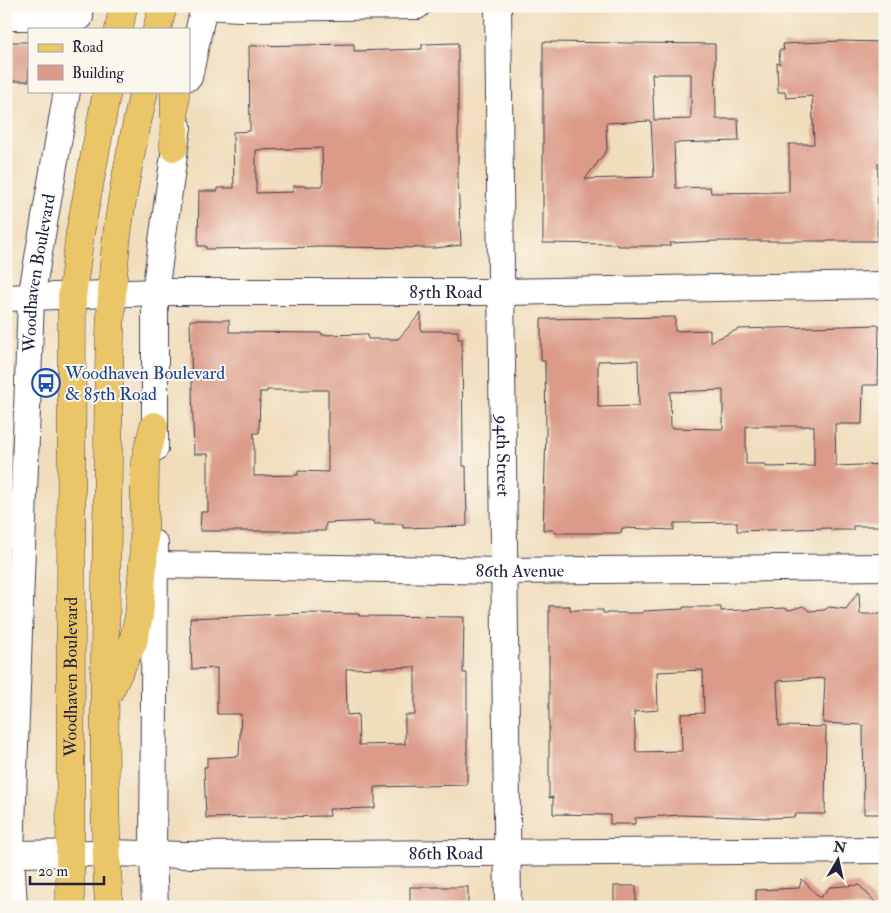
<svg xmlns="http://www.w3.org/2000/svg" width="891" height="913" viewBox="0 0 891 913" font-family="'IM FELL Double Pica',serif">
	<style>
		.building { fill: #db9b88; fill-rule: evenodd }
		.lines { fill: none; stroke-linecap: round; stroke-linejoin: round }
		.minor-casing { stroke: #413e4e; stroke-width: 28 }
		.major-casing { stroke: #413e4e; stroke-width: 29 }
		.minor { stroke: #fff; stroke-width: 26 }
		.major { stroke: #ebc669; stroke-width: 28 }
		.labels { text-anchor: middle; stroke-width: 4; stroke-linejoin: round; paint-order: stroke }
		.street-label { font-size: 18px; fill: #22223b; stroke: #fbf7ec }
		.transit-label { font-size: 18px; fill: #164399; stroke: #fbf7ec; text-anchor: start }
	</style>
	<rect width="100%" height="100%" fill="#fbf7ec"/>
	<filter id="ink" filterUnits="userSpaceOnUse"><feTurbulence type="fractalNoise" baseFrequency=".02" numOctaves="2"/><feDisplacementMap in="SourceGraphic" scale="10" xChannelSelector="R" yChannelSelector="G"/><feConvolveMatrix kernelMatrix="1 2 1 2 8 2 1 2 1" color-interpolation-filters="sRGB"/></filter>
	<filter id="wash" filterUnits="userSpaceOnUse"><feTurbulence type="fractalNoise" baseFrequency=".0096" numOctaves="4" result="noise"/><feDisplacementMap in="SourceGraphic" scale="20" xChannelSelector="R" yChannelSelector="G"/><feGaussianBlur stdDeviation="1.12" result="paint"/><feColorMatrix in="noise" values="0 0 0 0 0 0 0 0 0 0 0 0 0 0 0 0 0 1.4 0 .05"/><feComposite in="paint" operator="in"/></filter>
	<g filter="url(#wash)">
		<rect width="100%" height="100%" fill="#f0ddbc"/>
		<g id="blocks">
			<g class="building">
				<path d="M840,41L885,42V163H878L877,241H717L670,243V246H617V244L543,243V42L715,44L716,119H738L739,141L674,143L676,188L710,187L711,193L789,192V144H814L812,96L786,98L785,92H778L777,63L780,64L779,50H784L783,44ZM652,74H691V119L654,120ZM651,121L654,177L585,179L607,150L606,123Z"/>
				<rect x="6" y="42" width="23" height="39"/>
				<path d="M458,43V181L461,245L435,248L322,247L206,249V246H198L199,191H218V188H234L233,132L250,131L249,46L354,44V51L422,49V44ZM322,148L323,186H293V192L256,193V150Z"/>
				<path d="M421,313V331H458V339H462L463,457V466H466L467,526L403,528V524H374V521L326,523L325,531H200L201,512H208V454H194L190,320H229V332L322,333V335L367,334L368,339H398ZM267,390H328V472L298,471V475L254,476V433H259L260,392H267Z"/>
				<path d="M675,317V331L710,330V342L739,329L879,325L878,385H863L862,424H835L836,466L885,464V526H853V530H830V528L737,531V522L674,523V530L622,528L621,533H555V530H543L546,432L545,361H541V319ZM638,360L639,406L598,407V361ZM723,390V429L671,428L670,392ZM746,426H814V466L766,467V464H746Z"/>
				<path d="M859,591L860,614H885V734H882L883,814H864L863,725L823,723L825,678L777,681L779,726L826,727L825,814H794L795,817L770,818L680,815L635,818V824H610V815L553,814V797L549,798V606H570V610H603V613H643V611L683,609V607H721V611L784,608L790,610L803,606L809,611L824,610L829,607L846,609ZM703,670L704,713L681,714L682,751L636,752L634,712L658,710L657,672Z"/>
				<path d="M308,613L359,614V616L464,617L463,673H467V785L375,787V808L329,809L330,816L206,818L204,767H207V758L239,756L241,714H217V668L192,669L190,618ZM415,667V715H405V744L359,745L358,714L347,715L346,669Z"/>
				<path d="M802,879L820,898L830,887L859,885L880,907H756V890L799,888Z"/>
				<rect x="614" y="886" width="22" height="21"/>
				<rect x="410" y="887" width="58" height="20"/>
			</g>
		</g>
	</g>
	<g filter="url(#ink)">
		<use href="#blocks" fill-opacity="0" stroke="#413e4e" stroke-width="1"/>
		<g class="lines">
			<defs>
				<g id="minor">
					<path d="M204,6L240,8L417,6"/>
					<path id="s1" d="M498,6L508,907"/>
					<path d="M6,17H80"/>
					<path d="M189,77L204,6"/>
					<path id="s2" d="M6,298L155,292H502L885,285"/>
					<path d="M155,448V292L178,126"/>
					<path d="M155,544L153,855L155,907"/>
					<path id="s3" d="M156,565L504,571L885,567"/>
					<path id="s4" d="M6,854L106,853L185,855L885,850"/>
					<path id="s5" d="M14,907L11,854L31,298L67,91"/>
				</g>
				<g id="major">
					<path d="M119,29L123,6"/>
					<path d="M157,29L163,6"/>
					<path d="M174,147L175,91"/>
					<path d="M110,690L133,642L139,616L144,550L145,461L154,426"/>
					<path id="s6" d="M70,907L72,297L80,233L107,91"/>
					<path d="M109,907C102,780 105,651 107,524C109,448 107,371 112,294C115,225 129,158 144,91"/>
				</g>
			</defs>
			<use href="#minor" class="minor-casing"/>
			<use href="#major" class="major-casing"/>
			<use href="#minor" class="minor"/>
			<use href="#major" class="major"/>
		</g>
	</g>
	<defs>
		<symbol id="bus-ring" viewBox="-11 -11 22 22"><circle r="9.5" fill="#fbf7ec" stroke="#1a4fb4" stroke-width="1.5"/><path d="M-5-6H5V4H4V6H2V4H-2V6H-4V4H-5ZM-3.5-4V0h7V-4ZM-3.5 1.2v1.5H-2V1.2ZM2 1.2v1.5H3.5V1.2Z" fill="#1a4fb4"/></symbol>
	</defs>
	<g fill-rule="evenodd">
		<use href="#bus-ring" x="30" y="367" width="32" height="32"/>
	</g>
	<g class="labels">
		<g class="street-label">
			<text dy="6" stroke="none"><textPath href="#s5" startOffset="635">Woodhaven Boulevard</textPath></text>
			<text dy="6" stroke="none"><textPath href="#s2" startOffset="440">85th Road</textPath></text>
			<text dy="6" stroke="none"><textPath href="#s1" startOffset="450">94th Street</textPath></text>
			<text dy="6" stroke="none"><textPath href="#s3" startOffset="364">86th Avenue</textPath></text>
			<text dy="6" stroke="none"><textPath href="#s6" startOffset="230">Woodhaven Boulevard</textPath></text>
			<text dy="6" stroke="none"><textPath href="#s4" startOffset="440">86th Road</textPath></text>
		</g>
		<g class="transit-label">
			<text x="65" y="379">Woodhaven Boulevard<tspan x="65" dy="21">&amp; 85th Road</tspan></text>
		</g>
	</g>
	<rect width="891" height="913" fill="none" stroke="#fbf7ec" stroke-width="25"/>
	<rect x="28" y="28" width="162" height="65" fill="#fbf7ec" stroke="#a4a2a5"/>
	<rect x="38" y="44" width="25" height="8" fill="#ebc669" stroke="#a4a2a5"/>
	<text x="72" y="52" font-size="15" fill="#22223b">Road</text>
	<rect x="38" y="65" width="25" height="15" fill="#db9b88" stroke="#a4a2a5"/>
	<text x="72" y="78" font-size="15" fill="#22223b">Building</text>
	<g transform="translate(838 860) rotate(9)" stroke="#fbf7ec" stroke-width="4" paint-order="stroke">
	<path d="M0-4L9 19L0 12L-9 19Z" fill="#22223b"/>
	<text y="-8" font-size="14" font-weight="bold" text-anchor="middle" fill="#22223b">N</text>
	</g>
	<path d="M30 876v8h74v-8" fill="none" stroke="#22223b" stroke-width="2.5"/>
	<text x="38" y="876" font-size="15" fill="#22223b" stroke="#fbf7ec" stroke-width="4" paint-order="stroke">20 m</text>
</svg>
